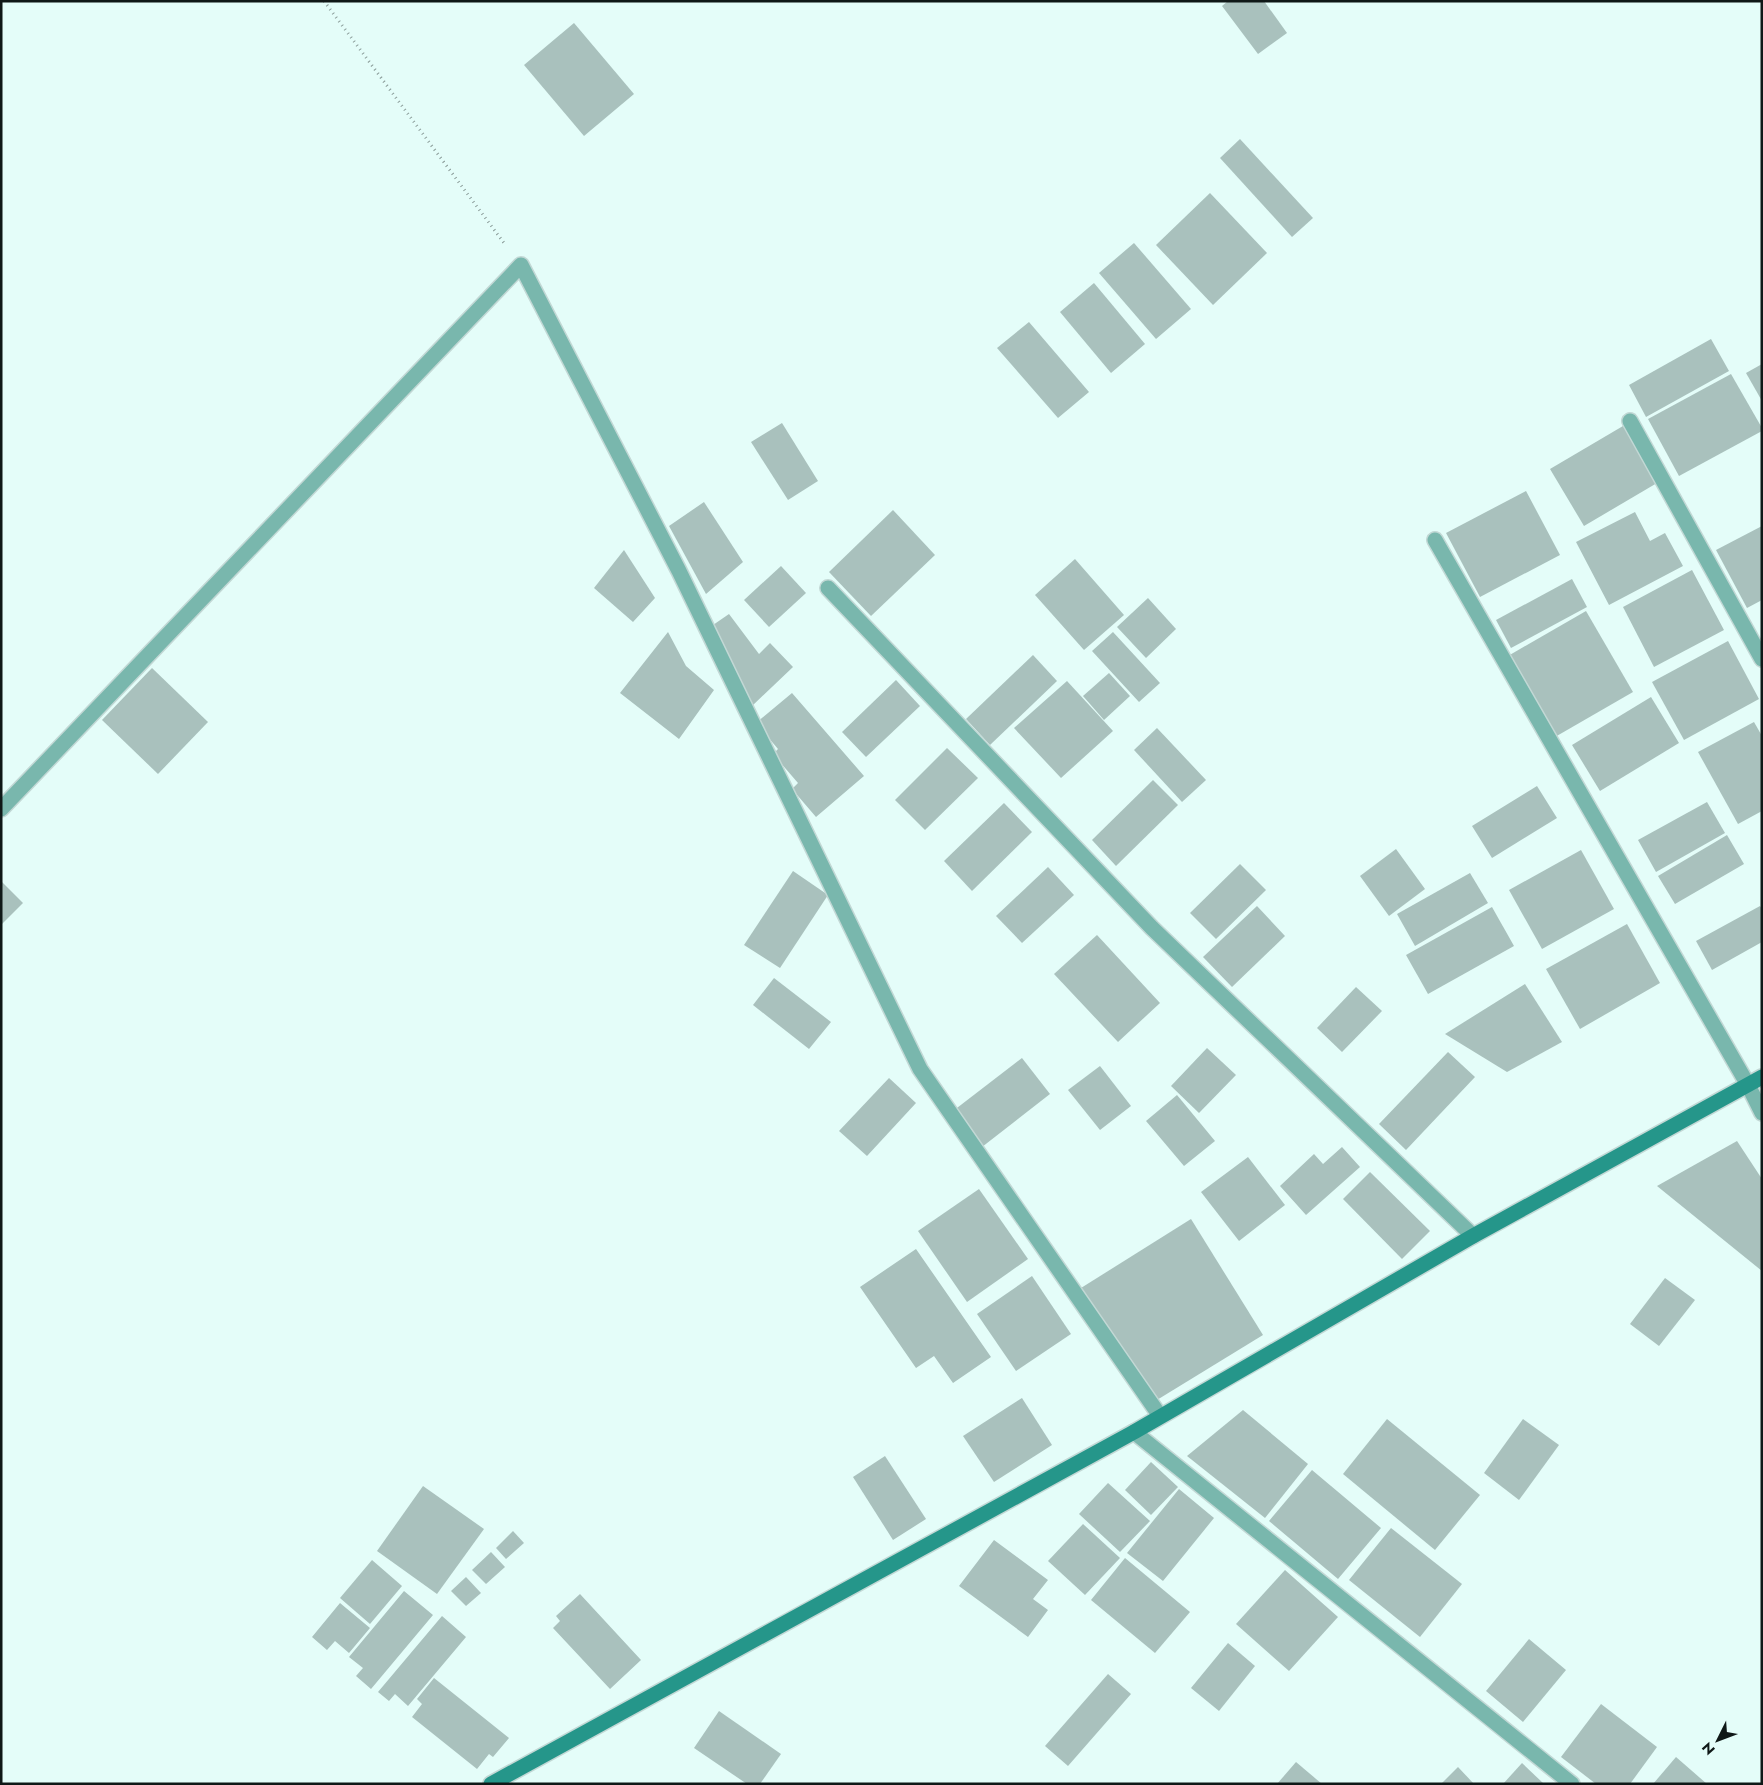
<svg xmlns="http://www.w3.org/2000/svg" width="1763" height="1785" viewBox="0 0 1763 1785" font-family="Jost,sans-serif">
	<style>
		.building { fill: #a9c1bd }
		.lines { fill: none; stroke-linecap: round; stroke-linejoin: round }
		.street-casing { stroke: #c2d8d5; stroke-width: 18 }
		.secondary-casing { stroke: #c2d8d5; stroke-width: 18 }
		.path { stroke: #8a9c99; stroke-width: 3; stroke-dasharray: 1 4; stroke-linecap: butt }
		.street { stroke: #79b7ad; stroke-width: 15 }
		.secondary { stroke: #25968a; stroke-width: 15 }
	</style>
	<rect width="100%" height="100%" fill="#e4fdf9"/>
	<g class="building">
		<path d="M1228,1H1264L1287,33L1258,54L1222,6Z"/>
		<path d="M574,23L634,94L584,136L524,65Z"/>
		<path d="M1240,139L1313,218L1292,237L1220,158Z"/>
		<path d="M1210,193L1267,253L1213,305L1156,245Z"/>
		<path d="M1134,243L1191,309L1156,339L1099,273Z"/>
		<path d="M1094,283L1145,344L1111,373L1060,312Z"/>
		<path d="M1029,322L1089,392L1058,418L997,348Z"/>
		<path d="M1711,339L1729,371L1646,417L1629,385Z"/>
		<path d="M1762,364V401L1746,373Z"/>
		<path d="M1731,374L1762,428V431L1679,476L1648,419Z"/>
		<path d="M782,423L818,481L788,500L751,442Z"/>
		<path d="M1623,426L1657,483L1584,526L1550,469Z"/>
		<path d="M1526,491L1560,555L1480,597L1446,533Z"/>
		<path d="M704,502L743,562L706,594L669,526Z"/>
		<path d="M893,510L935,555L871,616L829,572Z"/>
		<path d="M1635,512L1650,541L1665,533L1683,566L1609,605L1576,542Z"/>
		<path d="M1762,526V600L1747,608L1716,550Z"/>
		<path d="M624,550L655,598L633,622L594,588Z"/>
		<path d="M1075,559L1124,615L1084,650L1035,595Z"/>
		<path d="M781,566L806,593L769,627L744,600Z"/>
		<path d="M1692,570L1724,630L1654,667L1623,607Z"/>
		<path d="M1572,579L1587,607L1511,648L1496,620Z"/>
		<path d="M1148,598L1176,629L1146,658L1117,627Z"/>
		<path d="M1586,611L1633,692L1555,737L1508,656Z"/>
		<path d="M729,614L759,654L770,643L793,667L752,706L713,625Z"/>
		<path d="M668,632L686,666L714,690L679,739L620,693Z"/>
		<path d="M1113,632L1160,683L1139,702L1092,651Z"/>
		<path d="M1728,641L1759,699L1684,740L1652,682Z"/>
		<path d="M1033,655L1057,681L990,745L966,719Z"/>
		<path d="M152,668L208,722L158,774L102,720Z"/>
		<path d="M1109,673L1130,696L1104,720L1083,696Z"/>
		<path d="M896,680L920,706L866,757L842,732Z"/>
		<path d="M1067,681L1113,731L1061,778L1014,728Z"/>
		<path d="M792,693L864,776L816,817L792,789L798,783L773,754L778,749L756,723Z"/>
		<path d="M1651,697L1679,743L1600,791L1572,745Z"/>
		<path d="M1754,722L1762,736V811L1738,824L1698,752Z"/>
		<path d="M1157,728L1206,780L1182,802L1134,750Z"/>
		<path d="M947,748L978,778L925,830L895,800Z"/>
		<path d="M1153,780L1178,805L1116,866L1092,840Z"/>
		<path d="M1537,786L1557,818L1492,858L1472,826Z"/>
		<path d="M1707,802L1725,833L1656,872L1638,840Z"/>
		<path d="M1004,803L1032,832L972,891L944,861Z"/>
		<path d="M1727,835L1744,864L1675,904L1658,876Z"/>
		<path d="M1396,849L1425,889L1389,916L1360,876Z"/>
		<path d="M1581,850L1614,909L1542,949L1509,890Z"/>
		<path d="M1240,864L1266,890L1216,939L1190,913Z"/>
		<path d="M1048,867L1074,895L1022,943L996,916Z"/>
		<path d="M793,871L828,895L780,968L744,945Z"/>
		<path d="M1470,873L1488,903L1415,946L1397,914Z"/>
		<path d="M1,881L23,903L1,925Z"/>
		<path d="M1257,906L1285,936L1232,987L1203,957Z"/>
		<path d="M1760,906L1762,909V942L1712,970L1696,941Z"/>
		<path d="M1492,907L1514,946L1428,994L1406,955Z"/>
		<path d="M1627,924L1660,983L1580,1029L1546,969Z"/>
		<path d="M1097,935L1160,1003L1118,1042L1054,974Z"/>
		<path d="M774,978L831,1022L809,1049L753,1005Z"/>
		<path d="M1525,984L1562,1042L1507,1072L1445,1034Z"/>
		<path d="M1356,987L1382,1011L1342,1052L1317,1028Z"/>
		<path d="M1207,1048L1236,1075L1199,1113L1171,1086Z"/>
		<path d="M1448,1052L1475,1077L1406,1150L1379,1124Z"/>
		<path d="M1022,1058L1050,1094L982,1147L953,1111Z"/>
		<path d="M1100,1066L1131,1106L1100,1130L1068,1090Z"/>
		<path d="M889,1078L916,1103L867,1156L839,1131Z"/>
		<path d="M1177,1095L1215,1141L1184,1166L1146,1121Z"/>
		<path d="M1737,1141L1762,1179V1271L1657,1186Z"/>
		<path d="M1342,1147L1360,1167L1306,1215L1280,1186L1314,1154L1323,1164Z"/>
		<path d="M1248,1157L1285,1205L1239,1241L1201,1192Z"/>
		<path d="M1370,1172L1430,1231L1402,1259L1343,1199Z"/>
		<path d="M979,1189L1028,1259L967,1302L918,1231Z"/>
		<path d="M1191,1219L1263,1335L1152,1403L1081,1288Z"/>
		<path d="M916,1249L991,1357L953,1383L934,1356L916,1368L860,1287Z"/>
		<path d="M1032,1276L1071,1334L1016,1371L977,1314Z"/>
		<path d="M1665,1278L1695,1300L1659,1346L1630,1324Z"/>
		<path d="M1022,1398L1052,1445L994,1482L963,1436Z"/>
		<path d="M1243,1410L1308,1464L1265,1518L1187,1456Z"/>
		<path d="M1387,1419L1480,1495L1435,1550L1343,1474Z"/>
		<path d="M1523,1419L1559,1445L1519,1500L1484,1473Z"/>
		<path d="M885,1456L926,1519L893,1540L853,1477Z"/>
		<path d="M1151,1462L1178,1487L1151,1515L1125,1490Z"/>
		<path d="M1312,1470L1381,1528L1338,1579L1269,1521Z"/>
		<path d="M1108,1483L1150,1521L1120,1552L1079,1514Z"/>
		<path d="M423,1486L484,1529L437,1594L377,1551Z"/>
		<path d="M1179,1489L1214,1518L1163,1581L1127,1553Z"/>
		<path d="M1083,1524L1120,1558L1085,1595L1048,1561Z"/>
		<path d="M1391,1528L1462,1584L1420,1637L1349,1580Z"/>
		<path d="M513,1531L524,1543L506,1559L496,1548Z"/>
		<path d="M994,1540L1048,1580L1033,1599L1048,1610L1028,1637L959,1586Z"/>
		<path d="M491,1552L505,1567L486,1584L472,1570Z"/>
		<path d="M1125,1558L1190,1612L1155,1653L1091,1600Z"/>
		<path d="M372,1560L402,1586L370,1624L340,1598Z"/>
		<path d="M1285,1570L1338,1617L1289,1671L1236,1624Z"/>
		<path d="M466,1577L481,1593L466,1606L451,1591Z"/>
		<path d="M404,1591L433,1615L371,1689L356,1676L363,1668L349,1657Z"/>
		<path d="M580,1594L641,1660L610,1689L553,1628L560,1621L556,1616Z"/>
		<path d="M340,1603L370,1628L349,1653L335,1641L327,1650L312,1637Z"/>
		<path d="M442,1616L466,1637L408,1706L395,1694L389,1701L378,1692Z"/>
		<path d="M1529,1639L1566,1670L1523,1722L1486,1691Z"/>
		<path d="M1228,1643L1255,1666L1219,1711L1191,1688Z"/>
		<path d="M1108,1674L1131,1694L1068,1766L1045,1746Z"/>
		<path d="M434,1678L509,1738L493,1757L489,1754L477,1769L412,1717L422,1704L417,1699Z"/>
		<path d="M1601,1704L1657,1747L1630,1784H1596L1561,1757Z"/>
		<path d="M719,1711L781,1754L760,1784H747L694,1748Z"/>
		<path d="M1676,1757L1707,1784H1653Z"/>
		<path d="M1296,1762L1322,1784H1277Z"/>
		<path d="M1522,1763L1544,1784H1503Z"/>
		<path d="M1458,1767L1474,1784H1441Z"/>
	</g>
	<g class="lines">
		<defs>
			<g id="street">
				<path d="M1630,421L1762,659"/>
				<path d="M1435,540L1748,1085L1762,1113"/>
				<path d="M828,588L1152,928L1473,1236"/>
				<path d="M1,809L521,265L679,571L920,1069L1160,1416"/>
				<path d="M1134,1432L1572,1784"/>
			</g>
			<path id="secondary" d="M491,1784L1134,1432L1473,1236L1762,1077"/>
		</defs>
		<use href="#street" class="street-casing"/>
		<use href="#secondary" class="secondary-casing"/>
		<path class="path" d="M324,1L504,243"/>
		<use href="#street" class="street"/>
		<use href="#secondary" class="secondary"/>
	</g>
	<rect width="1763" height="1785" fill="none" stroke="#0f1817" stroke-width="5"/>
	<g transform="translate(1718 1740) rotate(228)" stroke="#e4fdf9" stroke-width="4" paint-order="stroke">
	<path d="M0-4L9 19L0 12L-9 19Z" fill="#0f1817"/>
	<text y="-8" font-size="14" font-weight="bold" text-anchor="middle" fill="#0f1817">N</text>
	</g>
</svg>
